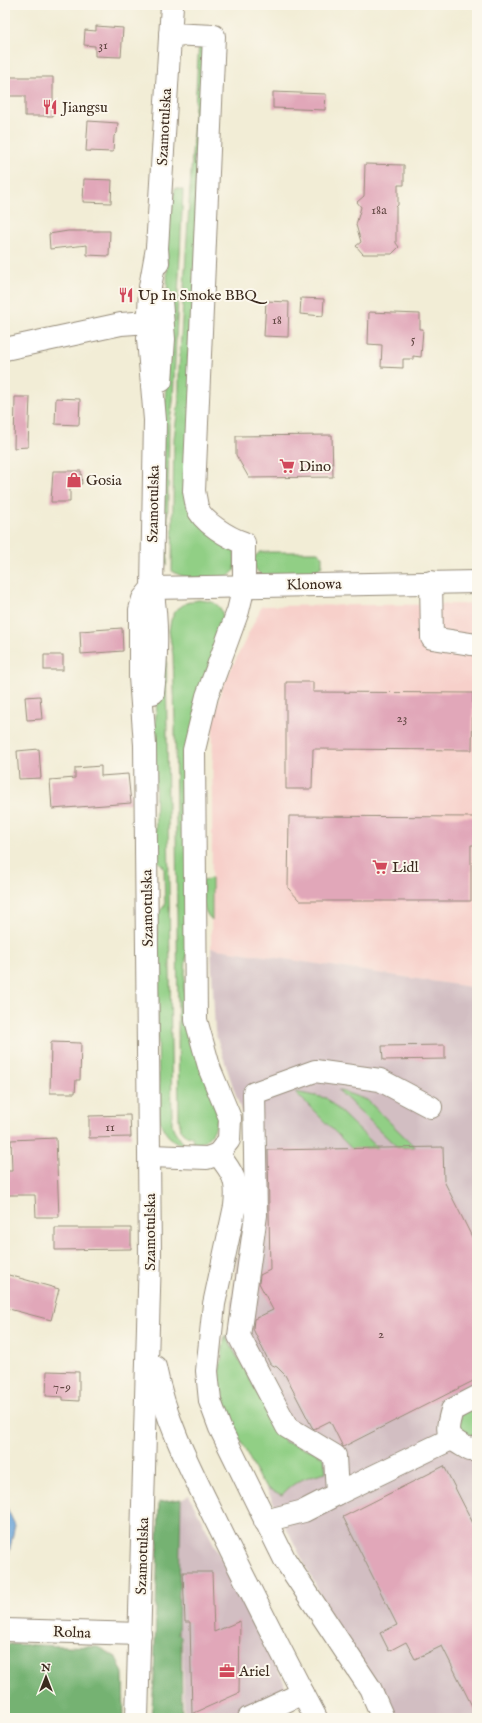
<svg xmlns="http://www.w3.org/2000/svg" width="482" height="1723" viewBox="0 0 482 1723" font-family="'IM FELL English',serif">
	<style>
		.built { fill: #f7d0ca }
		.industrial { fill: #d2bec2 }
		.green { fill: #91cf85; stroke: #667c52 }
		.forest { fill: #74b272; stroke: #586e48 }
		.water { fill: #68a3d8; stroke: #52667b }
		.building { fill: #e1a7b9 }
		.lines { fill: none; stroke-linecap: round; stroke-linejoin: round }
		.minor-casing { stroke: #968c7a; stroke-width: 24 }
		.minor { stroke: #fff; stroke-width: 22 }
		.labels { text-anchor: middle; stroke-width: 4; stroke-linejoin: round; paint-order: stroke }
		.number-label { font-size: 13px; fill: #644945 }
		.poi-label { font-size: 15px; fill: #3b2a1e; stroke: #fbf7ec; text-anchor: start }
		.street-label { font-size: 15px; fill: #3b2a1e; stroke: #fbf7ec }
	</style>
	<rect width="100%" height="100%" fill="#fbf7ec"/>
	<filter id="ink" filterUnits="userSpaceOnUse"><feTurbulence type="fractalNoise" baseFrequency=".025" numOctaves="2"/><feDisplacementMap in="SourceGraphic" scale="8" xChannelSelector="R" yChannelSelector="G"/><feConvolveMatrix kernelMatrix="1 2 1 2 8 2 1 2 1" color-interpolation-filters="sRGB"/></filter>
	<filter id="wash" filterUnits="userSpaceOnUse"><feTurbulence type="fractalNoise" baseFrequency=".012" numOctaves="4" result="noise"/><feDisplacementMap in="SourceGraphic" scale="16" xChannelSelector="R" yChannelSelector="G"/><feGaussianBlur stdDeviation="0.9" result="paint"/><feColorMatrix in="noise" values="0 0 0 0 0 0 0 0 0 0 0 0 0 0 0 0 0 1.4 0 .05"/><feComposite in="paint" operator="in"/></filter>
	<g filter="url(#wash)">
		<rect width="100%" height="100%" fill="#f2edd6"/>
		<path class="built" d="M477,604V988L211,948L213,720L222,688L262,606Z"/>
		<g class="industrial">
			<path d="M211,948L477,988V1718H397L335,1624L234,1425L223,1375L247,1184L245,1175L243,1117L215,1032Z"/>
			<path d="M189,1495L284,1682L286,1692L232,1718H184L182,1637L173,1636L174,1502Z"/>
		</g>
		<g class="green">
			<path d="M199,41L204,44L196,300L188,357L193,387L190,497L234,545L235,570L228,577C210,577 188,582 172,571L174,438L179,399V369Z"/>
			<path d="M175,188L183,190L173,402L169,425L167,565L162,555L163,437L168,348L167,258L168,224Z"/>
			<path d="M260,552H318L322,556V566L310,575L262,576C256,570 253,567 253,558Z"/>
			<path d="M198,600C212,601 222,603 223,618L228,619L207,670L184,987L185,1003L218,1117C215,1132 211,1138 197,1145H191L193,1139L191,1136L185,1135L181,1129L179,1120L175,723L173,655L169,631L171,620L176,610L186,603Z"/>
			<path d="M166,656L172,1124C174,1134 181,1136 182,1145C168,1139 163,1131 159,1117L157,914L165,905L164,869L163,866L156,859L155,724L161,663Z"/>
			<path d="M210,878H212V920C200,909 203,894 203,880L209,879Z"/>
			<path d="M338,1090L367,1100L415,1147L398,1148Z"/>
			<path d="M295,1092L326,1098L378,1148L352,1149Z"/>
			<path d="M225,1335L285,1442L313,1451L324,1458L326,1472C309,1476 293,1481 282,1495L267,1488L260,1480L232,1423L221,1393L219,1373Z"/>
			<path d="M477,1404V1437L464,1432L459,1426L462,1411Z"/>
			<path d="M288,1712L304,1718H285Z"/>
		</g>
		<g class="forest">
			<path d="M181,1499L178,1634L181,1636L182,1718H151L154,1682L159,1502Z"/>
			<path d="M5,1644L98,1647L116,1657L123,1673L124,1718H5Z"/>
		</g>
		<path class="water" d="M5,1504L15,1525L5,1571Z"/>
		<g id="blocks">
			<g class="building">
				<path d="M96,26L123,28L121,57L95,56V46L84,45L85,30L96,31Z"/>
				<path d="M5,77H53V116H25V96H5Z"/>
				<path d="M273,92L326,94L325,110L273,108Z"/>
				<path d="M88,121L118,123L117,133L114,136L113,152L86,151Z"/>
				<path d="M365,164L404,165V185H398V205L396,207V243L399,247L392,254H363L356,246L361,242L356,225L361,207L357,202L364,196Z"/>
				<path d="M84,179L112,180L111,203L83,202Z"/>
				<path d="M68,231H110L109,256L87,255V245L50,249L49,234Z"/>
				<path d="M301,298L324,299L323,316L300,314Z"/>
				<path d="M266,301L289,302L288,337L264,336Z"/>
				<path d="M369,312L420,314V329H423L421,357L413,356V359H403V368L381,367L382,345L368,344Z"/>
				<path d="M15,397H30L28,447L14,448Z"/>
				<path d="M56,398L80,399L79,425L55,424Z"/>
				<path d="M332,435L333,477L249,478L236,455V436Z"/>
				<path d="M53,471H81L82,484H70V502H51Z"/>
				<path d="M122,628L123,651L81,654L80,631Z"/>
				<rect x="44" y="655" width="19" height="15"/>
				<path d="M286,682H313V692L473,693L472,750L313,749L312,789H286Z"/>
				<path d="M40,696L42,719L27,720L25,697Z"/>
				<path d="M39,749L41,778L19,779L17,751Z"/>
				<path d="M101,766V776L128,774L131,803L52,809L50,780L75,778V768Z"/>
				<path d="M289,816L477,817V845H471V901H300L288,888Z"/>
				<path d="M51,1042L81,1043L80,1080H76L75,1093H50Z"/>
				<path d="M445,1045V1059L383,1060L382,1046Z"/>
				<path d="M130,1115L131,1137L89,1138V1116Z"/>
				<path d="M56,1138L59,1217H36L35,1195H5V1171H12L11,1140Z"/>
				<path d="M443,1147L444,1181L477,1247V1379L343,1447L330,1421L314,1429L312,1427L285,1375L277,1367L270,1364L253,1329L254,1319L273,1310L259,1283L260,1275L270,1270L268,1150Z"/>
				<path d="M55,1228H131V1249L55,1250Z"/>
				<path d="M5,1274L59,1289L51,1320L5,1308Z"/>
				<path d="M47,1371L79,1372V1401L63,1400V1397L46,1396Z"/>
				<path d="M444,1466L477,1531V1716L442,1646L415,1659L406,1642L389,1651L380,1633L397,1625L343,1517Z"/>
				<path d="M183,1572H212L214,1632L240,1621L239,1693L192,1714L190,1622H185Z"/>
			</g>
		</g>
	</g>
	<g filter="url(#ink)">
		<use href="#blocks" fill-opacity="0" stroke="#968c7a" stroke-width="1"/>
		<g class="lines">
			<defs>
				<g id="minor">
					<path d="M170,34L214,36L194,491C195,496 196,502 197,507C202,522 229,538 244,543V586L238,611L207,696L194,750L196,1020L210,1070L230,1118L229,1140L218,1154"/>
					<path d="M158,263L157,248L172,5"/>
					<path d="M161,300L164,339L161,381"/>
					<path d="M5,349L121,324L162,321"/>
					<path d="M431,582L432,638L477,645"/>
					<path d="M152,588L477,582"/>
					<path d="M153,693C157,658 158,622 152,588L155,420L148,339L150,287L157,248"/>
					<path d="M150,1156L207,1158L218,1154C233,1173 238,1180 235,1206L214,1304L207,1371L210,1401L220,1428L285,1560L370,1688L383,1718"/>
					<path d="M155,1367C166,1424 193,1474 218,1525C250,1590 282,1654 316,1718"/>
					<path d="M477,1397L452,1410C444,1437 448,1437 470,1450L477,1447"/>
					<path d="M337,1494L451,1439"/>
					<path d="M265,1521L304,1511L337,1494L335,1456L287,1427L239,1336L256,1215L254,1093L315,1071L380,1080L431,1107"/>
					<path d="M5,1630L140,1634"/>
					<path d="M137,1718L150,1255L145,745L140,677V610L143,599L152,588"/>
					<path d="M249,1718L303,1693"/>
				</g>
			</defs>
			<use href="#minor" class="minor-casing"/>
			<use href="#minor" class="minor"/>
		</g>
	</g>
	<defs>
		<symbol id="restaurant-bare" viewBox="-9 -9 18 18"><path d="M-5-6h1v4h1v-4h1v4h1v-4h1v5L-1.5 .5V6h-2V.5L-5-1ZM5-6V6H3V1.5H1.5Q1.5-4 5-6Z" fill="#d1495b" stroke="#fbf7ec" stroke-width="2.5" paint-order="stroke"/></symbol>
		<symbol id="supermarket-bare" viewBox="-9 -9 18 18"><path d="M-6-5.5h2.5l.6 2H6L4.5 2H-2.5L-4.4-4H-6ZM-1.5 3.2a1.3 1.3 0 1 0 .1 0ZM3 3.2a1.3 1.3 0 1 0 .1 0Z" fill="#d1495b" stroke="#fbf7ec" stroke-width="2.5" paint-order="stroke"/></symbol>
		<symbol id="shop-bare" viewBox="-9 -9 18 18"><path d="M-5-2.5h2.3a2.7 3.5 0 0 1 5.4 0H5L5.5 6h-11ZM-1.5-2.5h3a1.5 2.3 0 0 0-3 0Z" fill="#d1495b" stroke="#fbf7ec" stroke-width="2.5" paint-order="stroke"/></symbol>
		<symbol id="office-bare" viewBox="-9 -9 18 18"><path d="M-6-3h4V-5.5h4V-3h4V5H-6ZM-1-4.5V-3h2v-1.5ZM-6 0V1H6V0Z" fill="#d1495b" stroke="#fbf7ec" stroke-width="2.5" paint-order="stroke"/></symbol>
	</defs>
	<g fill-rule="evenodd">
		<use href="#restaurant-bare" x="39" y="96" width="22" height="22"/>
		<use href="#restaurant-bare" x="115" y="284" width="22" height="22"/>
		<use href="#supermarket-bare" x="276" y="455" width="22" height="22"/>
		<use href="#shop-bare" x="63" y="469" width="22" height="22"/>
		<use href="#supermarket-bare" x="369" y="856" width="22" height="22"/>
		<use href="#office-bare" x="216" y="1660" width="22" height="22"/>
	</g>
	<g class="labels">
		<g class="number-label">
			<text x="103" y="49">31</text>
			<text x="379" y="214">18a</text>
			<text x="277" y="324">18</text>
			<text x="413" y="343">5</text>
			<text x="402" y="722">23</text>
			<text x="110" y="1131">11</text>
			<text x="381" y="1338">2</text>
			<text x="62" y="1391">7-9</text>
		</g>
		<g class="poi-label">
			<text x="62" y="112">Jiangsu</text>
			<text x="138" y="300">Up In Smoke BBQ</text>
			<text x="299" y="471">Dino</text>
			<text x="86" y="485">Gosia</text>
			<text x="392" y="872">Lidl</text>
			<text x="239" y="1676">Ariel</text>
		</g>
		<g class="street-label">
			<text transform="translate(164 127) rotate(-87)" y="5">Szamotulska</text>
			<text transform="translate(153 504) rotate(-89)" y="5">Szamotulska</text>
			<text transform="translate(314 584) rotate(-1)" y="5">Klonowa</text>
			<text transform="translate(147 908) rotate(-91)" y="5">Szamotulska</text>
			<text transform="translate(150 1232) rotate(-90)" y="5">Szamotulska</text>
			<text transform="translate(142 1556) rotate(-88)" y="5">Szamotulska</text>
			<text transform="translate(72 1632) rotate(2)" y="5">Rolna</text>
		</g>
	</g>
	<rect width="482" height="1723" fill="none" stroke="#fbf7ec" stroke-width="20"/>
	<g transform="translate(46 1677)" stroke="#fbf7ec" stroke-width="3" paint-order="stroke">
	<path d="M0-3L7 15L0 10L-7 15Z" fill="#3b2a1e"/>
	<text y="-6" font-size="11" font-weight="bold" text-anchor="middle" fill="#3b2a1e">N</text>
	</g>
</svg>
